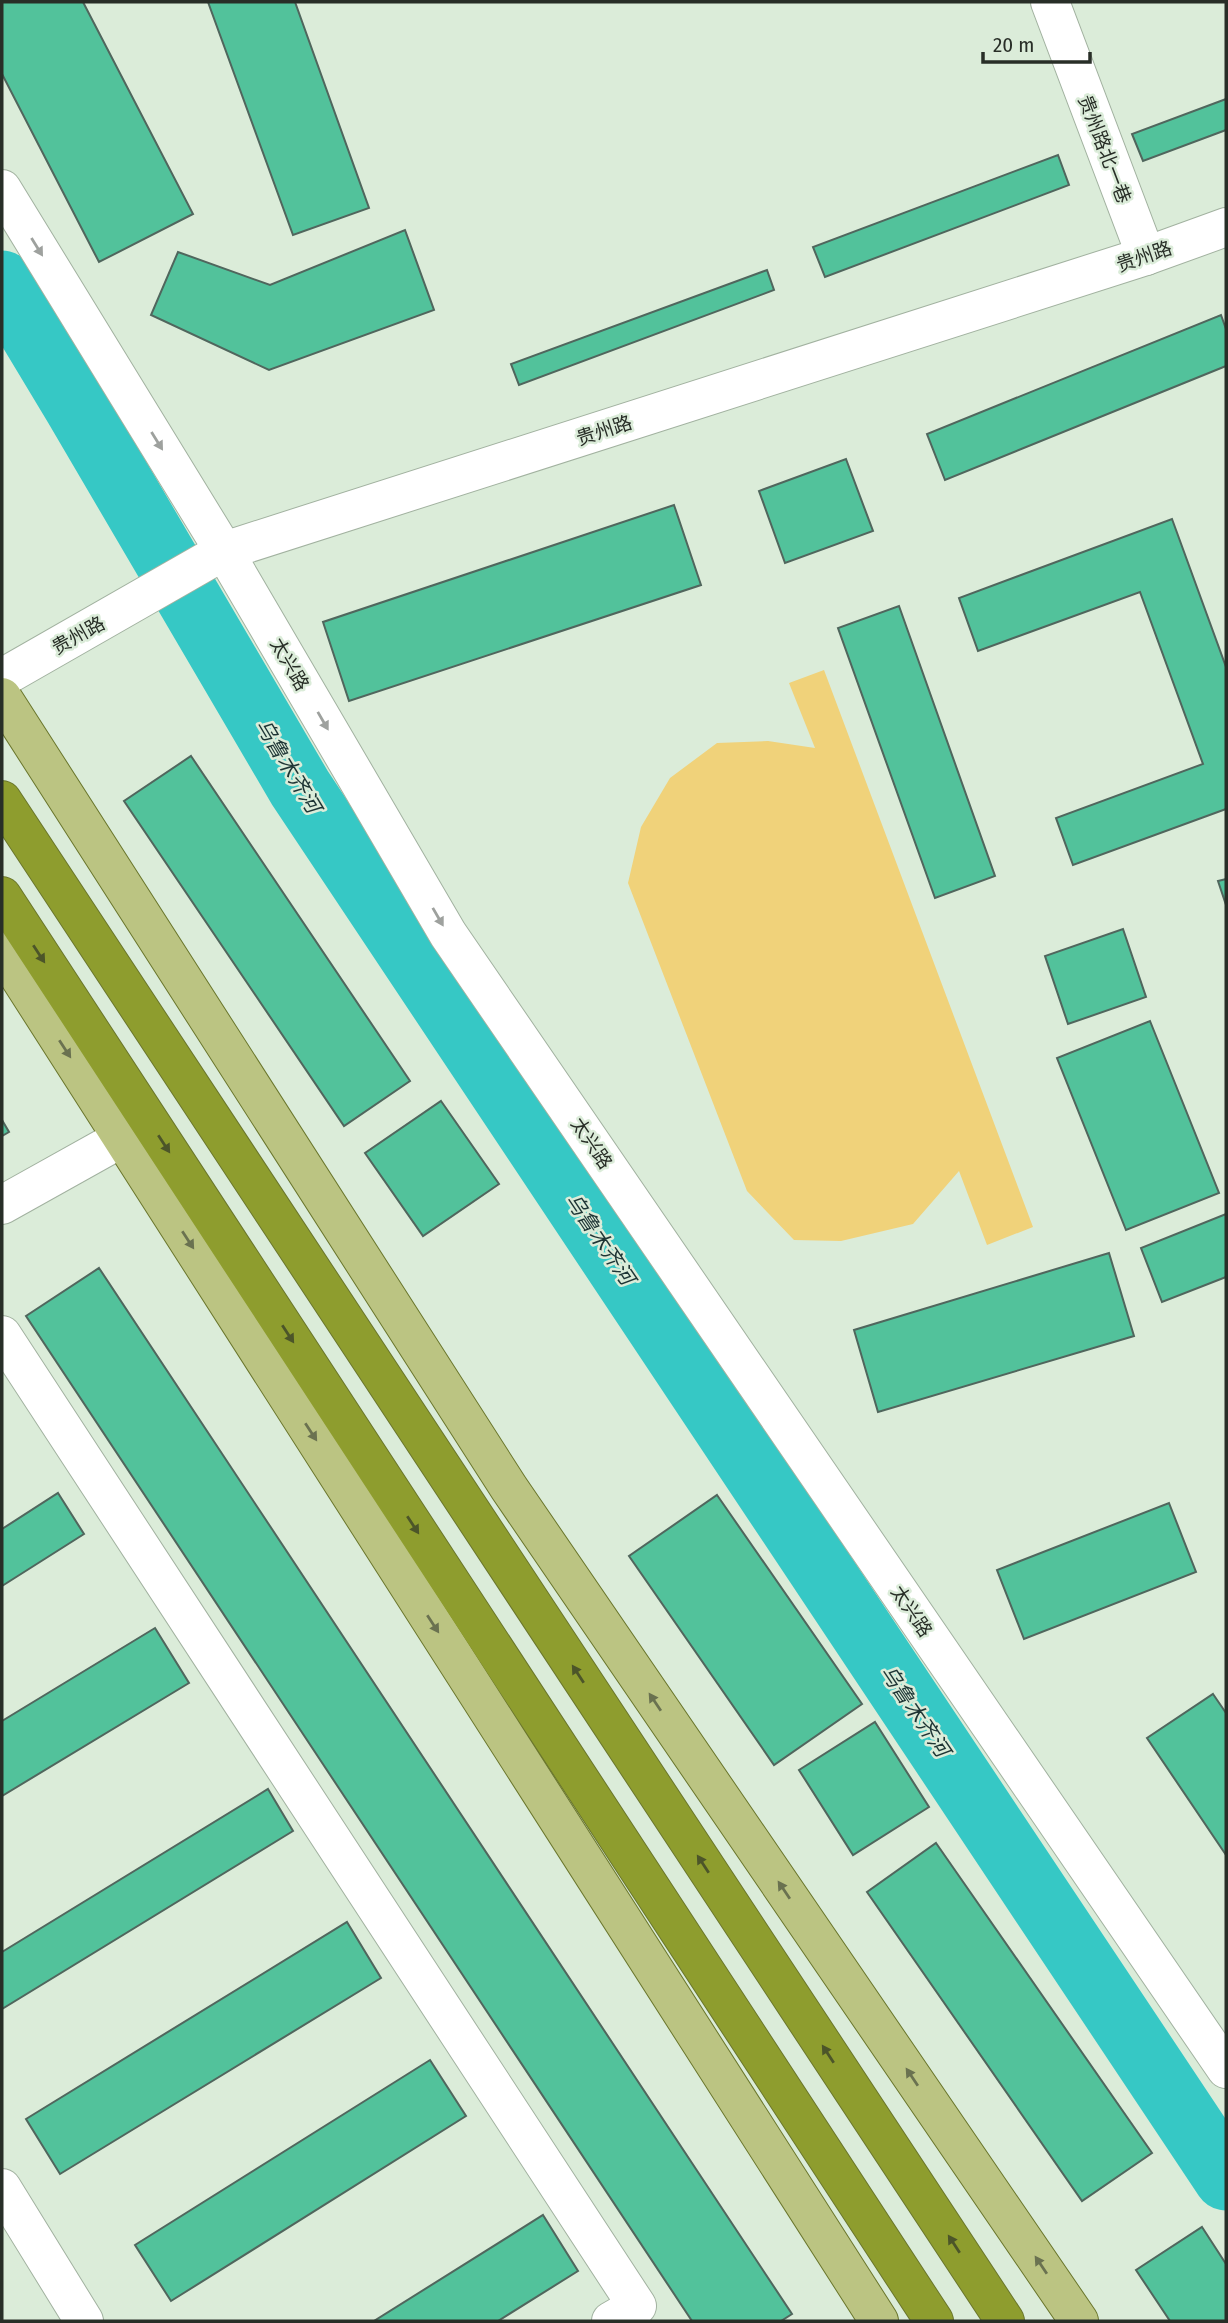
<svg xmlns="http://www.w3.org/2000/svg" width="1228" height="2323" viewBox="0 0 1228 2323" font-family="'Fira Sans Condensed','Noto Sans SC',sans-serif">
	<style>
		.green { fill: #f0d27a }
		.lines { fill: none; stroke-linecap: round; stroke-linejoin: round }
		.river { stroke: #36c8c5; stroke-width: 65 }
		.building { fill: #52c29b; stroke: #50665d; stroke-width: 2 }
		.minor-casing { stroke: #a2b2a0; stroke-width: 40 }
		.major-casing { stroke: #6a762c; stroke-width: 40 }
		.highway-casing { stroke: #6a762c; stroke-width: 40 }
		.minor { stroke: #fff; stroke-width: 38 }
		.major { stroke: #bbc482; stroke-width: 38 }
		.highway { stroke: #8e9d2e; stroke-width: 38 }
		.oneway { fill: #9ea19e }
		.oneway2 { fill: #4c5529 }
		.oneway3 { fill: #6a7250 }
		.labels { text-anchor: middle; stroke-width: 5; stroke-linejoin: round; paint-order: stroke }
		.street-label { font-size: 19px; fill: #282e27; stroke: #dbecd9 }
		.water-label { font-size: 21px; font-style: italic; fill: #1e3535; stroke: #dbecd9 }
	</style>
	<rect width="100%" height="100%" fill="#dbecd9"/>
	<path class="green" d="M824,670L1033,1227L987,1245L959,1171L913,1224L841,1241L794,1240L747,1191L628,883L641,827L670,778L717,743L768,741L815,748L789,683Z"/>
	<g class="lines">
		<path class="river" d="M2,283L76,406L300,788L1226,2178"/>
	</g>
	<g class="building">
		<path d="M2,2H83L193,214L99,262L2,74Z"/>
		<path d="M208,2H295L369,208L293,235Z"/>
		<path d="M1226,99V130L1143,161L1132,134Z"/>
		<path d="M1058,155L1069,185L825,277L813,247Z"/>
		<path d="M405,230L434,310L269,370L151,315L178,252L270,285Z"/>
		<path d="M767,270L774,290L519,385L511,364Z"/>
		<path d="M1221,315L1226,329V366L945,480L927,434Z"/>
		<path d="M846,459L873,531L785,563L759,491Z"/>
		<path d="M674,505L701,585L349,701L323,622Z"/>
		<path d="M1172,519L1226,667V809L1073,865L1056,818L1203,764L1140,592L978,651L959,598Z"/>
		<path d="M899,606L995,876L935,898L838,628Z"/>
		<path d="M191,756L410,1081L344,1126L124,801Z"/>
		<path d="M1226,879V905L1218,881Z"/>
		<path d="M1123,929L1146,997L1068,1024L1045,956Z"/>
		<path d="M1150,1021L1219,1193L1126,1230L1057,1058Z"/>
		<path d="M441,1101L499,1184L423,1236L365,1153Z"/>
		<path d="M2,1120L9,1132L2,1136Z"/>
		<path d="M1226,1214V1277L1162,1302L1141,1248Z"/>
		<path d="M1109,1253L1134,1336L878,1412L854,1330Z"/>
		<path d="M99,1268L792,2314L781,2321H692L26,1316Z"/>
		<path d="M58,1493L84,1534L2,1586V1529Z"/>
		<path d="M717,1495L862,1704L774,1765L629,1556Z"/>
		<path d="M1169,1503L1196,1572L1024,1639L997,1570Z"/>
		<path d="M155,1628L189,1683L2,1796V1721Z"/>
		<path d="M1213,1694L1226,1713V1855L1147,1738Z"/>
		<path d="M875,1722L929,1807L853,1855L799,1770Z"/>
		<path d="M268,1789L293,1831L2,2009V1952Z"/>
		<path d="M936,1843L1152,2153L1082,2201L867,1892Z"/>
		<path d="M347,1922L381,1978L60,2174L26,2119Z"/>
		<path d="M430,2060L466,2116L171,2301L135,2245Z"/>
		<path d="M543,2215L578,2271L498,2321H374Z"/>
		<path d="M1202,2227L1226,2264V2321H1170L1136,2270Z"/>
	</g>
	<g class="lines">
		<defs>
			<g id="minor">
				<path d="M1050,2L1146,256"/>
				<path d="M2,189L224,551L448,934L1226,2069"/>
				<path d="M2,678L224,551L1146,256L1226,227"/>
				<path d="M2,1205L122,1138"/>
				<path d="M2,1335L637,2306L611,2321"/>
				<path d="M2,2188L84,2321"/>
			</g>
			<g id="major">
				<path d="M2,697L509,1488L1079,2321"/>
				<path d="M2,950L879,2321"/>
			</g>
			<g id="highway">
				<path d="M2,800L1005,2321"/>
				<path d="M2,896L934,2321"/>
			</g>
		</defs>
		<use href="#minor" class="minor-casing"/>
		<use href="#major" class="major-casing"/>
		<use href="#highway" class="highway-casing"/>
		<use href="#minor" class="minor"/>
		<use href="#major" class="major"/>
		<use href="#highway" class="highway"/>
	</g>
	<defs><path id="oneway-solid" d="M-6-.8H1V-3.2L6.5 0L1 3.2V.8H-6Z" transform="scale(1.75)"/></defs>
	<g class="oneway">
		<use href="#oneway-solid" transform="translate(37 247) rotate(58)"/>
		<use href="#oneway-solid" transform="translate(157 441) rotate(58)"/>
		<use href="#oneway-solid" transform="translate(323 721) rotate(60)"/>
		<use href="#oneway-solid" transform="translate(438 917) rotate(60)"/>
	</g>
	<g class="oneway2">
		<use href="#oneway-solid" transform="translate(39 954) rotate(57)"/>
		<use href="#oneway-solid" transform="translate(164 1144) rotate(57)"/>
		<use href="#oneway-solid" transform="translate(288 1334) rotate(57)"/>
		<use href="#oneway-solid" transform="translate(413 1525) rotate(57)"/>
		<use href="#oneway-solid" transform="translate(578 1674) rotate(-123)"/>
		<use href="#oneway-solid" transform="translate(703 1864) rotate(-123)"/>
		<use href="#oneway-solid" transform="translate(828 2054) rotate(-123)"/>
		<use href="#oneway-solid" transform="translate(954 2244) rotate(-123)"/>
	</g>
	<g class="oneway3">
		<use href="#oneway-solid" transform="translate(65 1049) rotate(57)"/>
		<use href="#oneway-solid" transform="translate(188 1240) rotate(57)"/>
		<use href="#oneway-solid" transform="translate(311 1432) rotate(57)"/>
		<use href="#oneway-solid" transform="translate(433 1624) rotate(57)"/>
		<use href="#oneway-solid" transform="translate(655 1702) rotate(-124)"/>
		<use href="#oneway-solid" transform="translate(784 1890) rotate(-124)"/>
		<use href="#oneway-solid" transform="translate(912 2077) rotate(-124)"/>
		<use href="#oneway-solid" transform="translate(1041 2265) rotate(-124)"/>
	</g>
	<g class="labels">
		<g class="street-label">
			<text transform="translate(1105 149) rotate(69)" y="7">贵州路北一巷</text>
			<text transform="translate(1144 256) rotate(-19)" y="7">贵州路</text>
			<text transform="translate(604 430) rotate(-18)" y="7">贵州路</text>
			<text transform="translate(78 635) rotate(-29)" y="7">贵州路</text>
			<text transform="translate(290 664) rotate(60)" y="7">太兴路</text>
			<text transform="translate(592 1143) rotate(56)" y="7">太兴路</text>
			<text transform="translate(912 1611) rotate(56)" y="7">太兴路</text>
		</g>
		<g class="water-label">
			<text transform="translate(288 766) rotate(59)" y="7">乌鲁木齐河</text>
			<text transform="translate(600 1239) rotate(56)" y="7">乌鲁木齐河</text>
			<text transform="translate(915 1711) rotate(56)" y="7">乌鲁木齐河</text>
		</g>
	</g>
	<rect width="1228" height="2323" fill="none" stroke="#282e27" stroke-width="7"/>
	<path d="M983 52v10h107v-10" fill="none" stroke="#282e27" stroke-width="3.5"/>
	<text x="993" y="52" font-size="21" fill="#282e27" stroke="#dbecd9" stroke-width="5" paint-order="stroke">20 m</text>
</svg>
